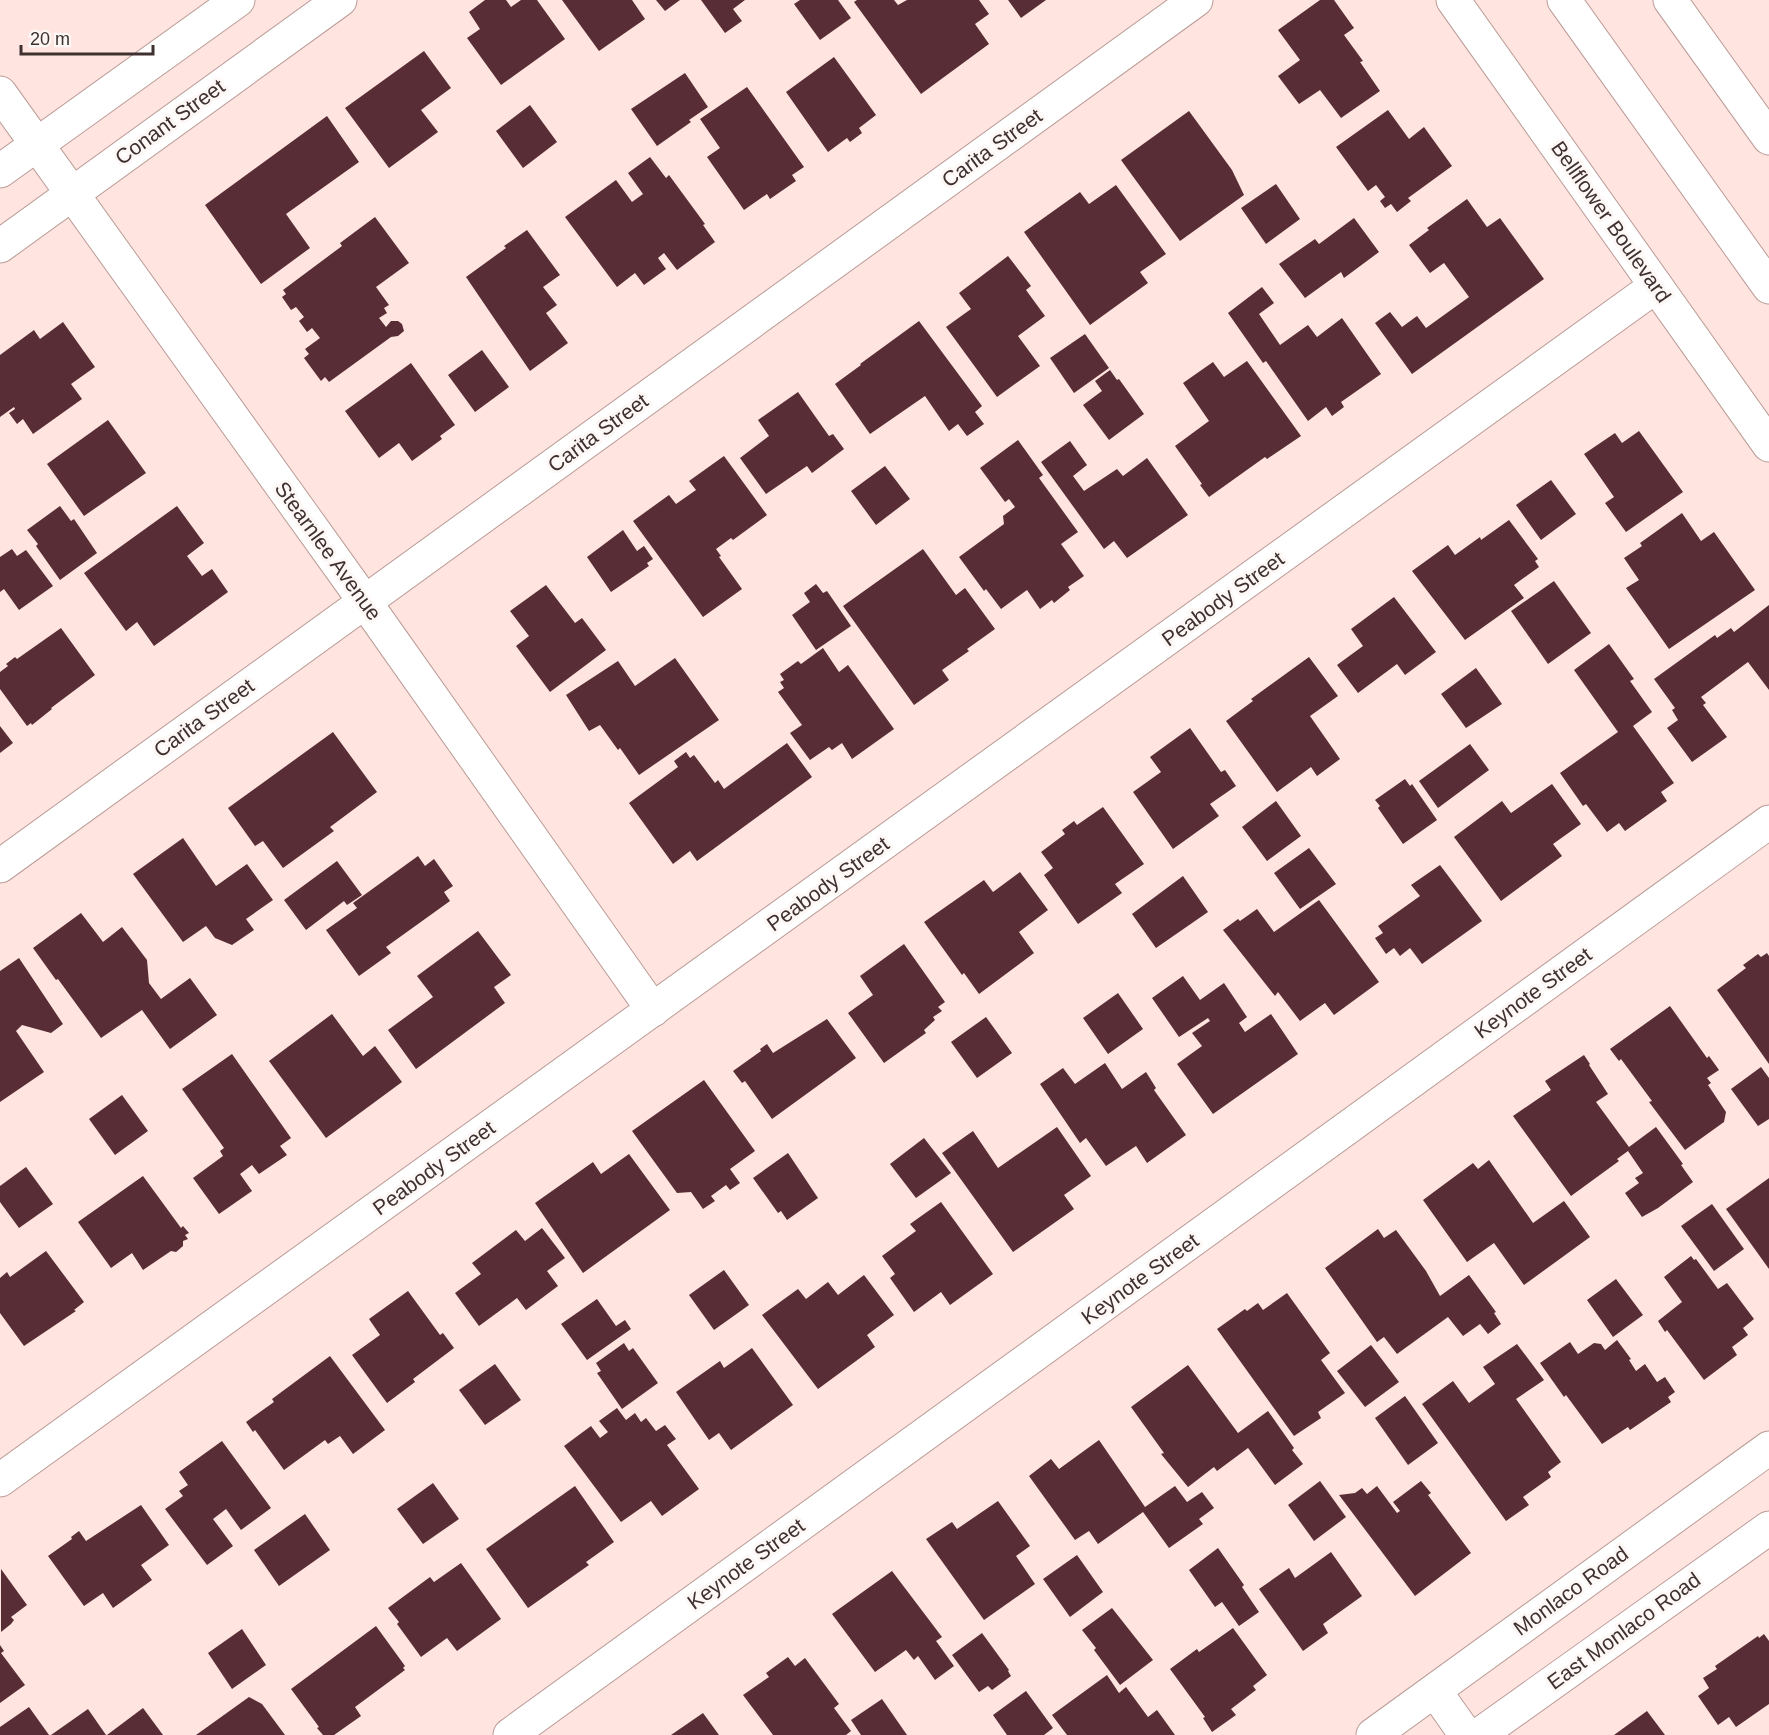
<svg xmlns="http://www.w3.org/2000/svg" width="1769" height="1735" viewBox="0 0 1769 1735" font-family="Helvetica,sans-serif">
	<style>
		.building { fill: #582d35 }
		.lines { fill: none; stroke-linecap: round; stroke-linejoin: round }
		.minor-casing { stroke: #ba9c97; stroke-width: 35 }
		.major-casing { stroke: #ba9c97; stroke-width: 35 }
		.minor { stroke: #fff; stroke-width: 33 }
		.major { stroke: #fff; stroke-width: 33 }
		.labels { text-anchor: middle; stroke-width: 6; stroke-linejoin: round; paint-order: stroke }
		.street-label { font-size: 21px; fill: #3e312f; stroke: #fdf7f6 }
	</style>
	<rect width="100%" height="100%" fill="#ffe4e0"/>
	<g class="building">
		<path d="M485,0H506L511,7L521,0H537L565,39L501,85L467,38L480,29L469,12Z"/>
		<path d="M562,0H632L645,19L599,51Z"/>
		<path d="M656,0H680L665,11Z"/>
		<path d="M701,0H745L733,9L742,21L725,33Z"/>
		<path d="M800,0H838L851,18L820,40L794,4Z"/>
		<path d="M857,0H894L898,5L907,0H979L989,14L975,24L989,44L921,94L854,2Z"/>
		<path d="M1008,0H1046L1021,18Z"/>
		<path d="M1320,0H1334L1354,28L1344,35L1363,61L1360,62L1380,91L1341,118L1320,90L1299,104L1278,76L1300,60L1278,30Z"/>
		<path d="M424,51L451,88L421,110L438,132L389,168L345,108Z"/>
		<path d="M834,57L876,115L859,128L862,133L850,142L847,138L828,152L786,92Z"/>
		<path d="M685,73L708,107L689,120L691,122L657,146L631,109Z"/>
		<path d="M747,87L804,167L792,175L796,181L770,199L767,194L744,210L707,157L720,148L700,119Z"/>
		<path d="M530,105L557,142L523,168L496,131Z"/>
		<path d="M1388,110L1409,139L1424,127L1452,166L1408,198L1411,201L1397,212L1391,204L1385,208L1380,201L1385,197L1376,185L1368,191L1336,147Z"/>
		<path d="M1189,111L1232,170L1244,195L1180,241L1121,160Z"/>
		<path d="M327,116L359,162L286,214L310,248L261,284L205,205Z"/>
		<path d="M650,157L666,178L669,175L705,224L703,225L715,242L677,270L664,253L658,258L666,269L644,285L635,273L617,287L565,217L616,180L632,202L643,194L628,173Z"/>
		<path d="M1276,184L1300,219L1266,244L1241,208Z"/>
		<path d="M1116,185L1166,254L1140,272L1148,283L1090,325L1024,232L1080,192L1089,204Z"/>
		<path d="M1467,199L1487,227L1500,218L1544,279L1412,374L1375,323L1390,312L1402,327L1417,316L1426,328L1469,297L1444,263L1430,273L1409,245L1429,230L1427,228Z"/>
		<path d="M375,217L409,263L376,287L389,305L384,308L387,313L379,318L386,327L391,321H398L402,324L404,331L398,336L391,337L329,382L325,377L321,381L304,358L309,354L305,349L320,338L312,328L307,332L299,321L304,317L296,307L291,310L282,297L286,294L283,290L342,246L340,243Z"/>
		<path d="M1354,218L1379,252L1344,278L1341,272L1305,298L1279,264L1315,239L1319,244Z"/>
		<path d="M527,230L560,275L543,287L557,305L546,313L568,343L530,371L466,277L506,248L504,246Z"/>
		<path d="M1008,256L1031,286L1026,290L1045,316L1018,336L1040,366L997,397L946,327L971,309L959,293Z"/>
		<path d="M1262,287L1274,303L1259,314L1280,345L1308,325L1317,337L1342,318L1381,374L1341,402L1344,407L1332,416L1326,407L1308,421L1266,361L1263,363L1228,313Z"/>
		<path d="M919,321L982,406L975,412L984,424L967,436L958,424L949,431L925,396L870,434L835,384L861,365L860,364Z"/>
		<path d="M63,322L95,367L71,384L82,399L33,434L23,419L17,424L9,413L15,409L14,407L0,417V355L34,330L40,339Z"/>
		<path d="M1085,334L1109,368L1074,393L1050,358Z"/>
		<path d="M482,350L509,387L475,412L448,375Z"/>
		<path d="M1247,361L1301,436L1267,459L1265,457L1209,497L1200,485L1202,484L1175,446L1209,421L1183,383L1213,362L1224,377Z"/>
		<path d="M411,363L455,425L440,436L442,439L412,461L399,443L379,458L345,411Z"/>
		<path d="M1110,370L1117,380L1119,379L1144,414L1109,440L1083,405L1102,391L1095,381Z"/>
		<path d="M798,392L829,436L833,434L844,449L812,473L807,466L766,494L740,458L769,436L758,420Z"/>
		<path d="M108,420L146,473L84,516L47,464Z"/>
		<path d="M1639,431L1683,492L1626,532L1605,503L1614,497L1584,454L1615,433L1622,443Z"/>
		<path d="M1018,440L1043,475L1039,478L1078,532L1061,544L1084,576L1068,587L1070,590L1054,603L1052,600L1040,609L1027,590L1001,609L986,589L984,591L959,557L1004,524L1003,516L1015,507L1009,499L1005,502L980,468Z"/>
		<path d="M1070,441L1087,465L1073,476L1084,491L1117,469L1123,476L1147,458L1188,515L1127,558L1114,541L1104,549L1041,462Z"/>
		<path d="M724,456L767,515L733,540L731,538L716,549L721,556L719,557L742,589L703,617L633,521L669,495L676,504L696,490L689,481Z"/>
		<path d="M885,466L910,499L876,525L851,491Z"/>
		<path d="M1551,480L1576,514L1541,540L1516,505Z"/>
		<path d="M60,506L71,521L74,519L97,553L60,580L36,546L38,544L27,530Z"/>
		<path d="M177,506L204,543L187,556L202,576L212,569L228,592L154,646L137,622L126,631L84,573Z"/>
		<path d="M1682,513L1701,541L1714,532L1755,590L1669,649L1626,588L1639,580L1624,558L1642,546L1640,543Z"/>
		<path d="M1509,520L1538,559L1535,561L1539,567L1514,585L1524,598L1465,640L1412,571L1448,545L1455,555L1480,537L1481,540Z"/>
		<path d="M623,530L637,551L644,546L653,559L647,563L649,566L611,592L587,557Z"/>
		<path d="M12,549L17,556L26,550L53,586L19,610L4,589L0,592V557Z"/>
		<path d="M923,549L956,595L965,588L995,629L967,649L969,651L942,670L949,680L914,705L843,606Z"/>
		<path d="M1554,581L1591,633L1548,664L1511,611Z"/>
		<path d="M816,584L823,593L827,591L851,626L816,650L792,615L810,602L804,593Z"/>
		<path d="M546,585L575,623L582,618L606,650L550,692L516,646L529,636L510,611Z"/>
		<path d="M1394,597L1436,652L1405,675L1397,664L1358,693L1337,665L1363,646L1351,629Z"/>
		<path d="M1769,605V690L1748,662L1701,697L1706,703L1703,705L1727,737L1692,762L1667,728L1678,720L1672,710L1675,708L1654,679L1715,635L1717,638L1731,628L1734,632Z"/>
		<path d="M61,628L95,675L51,708L52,709L32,725L31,723L27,726L0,689V672L8,666L6,664L15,657L17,659Z"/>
		<path d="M1609,644L1634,679L1630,681L1652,712L1633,726L1674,783L1661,792L1667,801L1625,831L1619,823L1607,832L1586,804L1583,806L1560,773L1618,732L1574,670Z"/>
		<path d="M823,648L839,672L848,665L894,729L852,759L842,743L832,750L829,747L810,760L790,733L802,725L778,692L784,688L780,682L784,680L780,674L798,661L801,664Z"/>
		<path d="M1309,657L1338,696L1310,716L1340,759L1317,776L1311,767L1277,792L1226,721L1253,701L1251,699Z"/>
		<path d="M675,658L719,720L639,775L620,748L618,750L600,725L589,731L566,695L618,661L635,686Z"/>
		<path d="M1476,668L1502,704L1466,728L1441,694Z"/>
		<path d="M0,726L13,743L0,753Z"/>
		<path d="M1190,728L1221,772L1225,770L1236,786L1210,804L1219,816L1173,849L1133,792L1161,772L1150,757Z"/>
		<path d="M333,732L377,792L330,827L334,831L283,868L263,841L255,846L228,808Z"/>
		<path d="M787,743L812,777L697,861L690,851L673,864L629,803L678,767L674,761L686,752L690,758L694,755L715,783L718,780L724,789Z"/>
		<path d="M1470,744L1489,770L1438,808L1419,781Z"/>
		<path d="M1405,779L1410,786L1412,784L1437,820L1403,844L1378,808L1380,806L1375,800Z"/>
		<path d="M1552,784L1581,824L1553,844L1562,856L1501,901L1454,837L1502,801L1511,813Z"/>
		<path d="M1276,801L1301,836L1267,861L1242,827Z"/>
		<path d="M1103,807L1144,864L1115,884L1122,893L1078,924L1044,875L1053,868L1041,852L1065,834L1062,830L1074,821L1077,825Z"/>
		<path d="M183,838L216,886L247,864L273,900L246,919L254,930L232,945L215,938L206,926L183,942L133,874Z"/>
		<path d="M1309,848L1336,884L1300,909L1274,873Z"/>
		<path d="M418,856L425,866L434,859L453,886L444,892L450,901L386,947L391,953L359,976L326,930L357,908L353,903Z"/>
		<path d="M337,861L362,895L347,905L344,901L306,930L284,900Z"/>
		<path d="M1440,865L1482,921L1422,964L1410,948L1400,956L1394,948L1386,954L1375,938L1383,933L1378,926L1420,896L1411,885Z"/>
		<path d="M1020,872L1048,910L1019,932L1034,953L979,994L964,973L962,975L924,922L984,880L993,892Z"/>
		<path d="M1183,876L1208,912L1156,948L1132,914Z"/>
		<path d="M1319,900L1379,982L1334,1015L1325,1003L1300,1021L1278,992L1275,996L1223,930L1238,919L1240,921L1257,909L1274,932Z"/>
		<path d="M81,913L103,942L122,927L147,960L149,983L161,999L190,978L217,1015L170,1049L142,1010L101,1038L58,979L56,980L33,948Z"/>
		<path d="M478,931L511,975L494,987L505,1003L416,1069L388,1030L433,997L417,976Z"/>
		<path d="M904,944L945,1002L938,1007L942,1011L933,1017L935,1020L924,1030L926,1033L884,1063L848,1013L873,995L860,976Z"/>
		<path d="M1767,953L1769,956V1064L1717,990L1746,968L1743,965L1758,954L1761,957Z"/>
		<path d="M19,958L63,1024L51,1033L22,1025L16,1031L44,1072L0,1102V971Z"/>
		<path d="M1183,976L1200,1000L1224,983L1247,1017L1239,1023L1245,1032L1271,1014L1298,1054L1213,1114L1177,1064L1202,1046L1192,1033L1210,1021L1208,1018L1179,1037L1152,998Z"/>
		<path d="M1118,993L1143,1029L1108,1054L1083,1018Z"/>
		<path d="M1670,1006L1707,1058L1709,1056L1719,1070L1707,1078L1711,1083L1708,1085L1726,1112L1724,1122L1685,1150L1649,1102L1652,1101L1621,1059L1619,1061L1610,1049Z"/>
		<path d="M332,1014L363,1056L375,1046L402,1082L326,1138L269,1061Z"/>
		<path d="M986,1017L1012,1053L977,1078L951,1042Z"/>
		<path d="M827,1019L856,1058L772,1119L745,1081L742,1083L733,1071L761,1051L760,1049L767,1044L773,1053Z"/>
		<path d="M232,1054L291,1138L280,1146L287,1155L259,1174L252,1165L240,1174L252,1191L219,1214L193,1178L223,1156L220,1151L224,1148L182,1089Z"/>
		<path d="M1584,1055L1590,1064L1589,1065L1608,1094L1596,1102L1629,1147L1656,1127L1683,1164L1681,1165L1693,1182L1658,1208L1642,1217L1625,1193L1639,1183L1635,1178L1643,1173L1628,1151L1617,1159L1619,1161L1571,1196L1513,1116L1551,1090L1545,1081Z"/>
		<path d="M1105,1063L1122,1089L1146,1072L1156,1088L1154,1090L1186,1135L1147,1163L1136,1146L1106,1166L1086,1138L1080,1143L1040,1084L1063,1068L1075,1084Z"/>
		<path d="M1761,1067L1769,1078V1119L1758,1126L1731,1089Z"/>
		<path d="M704,1080L755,1151L730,1169L740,1183L730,1190L726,1185L711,1196L715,1201L703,1209L691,1192L677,1193L632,1131Z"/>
		<path d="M122,1095L148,1131L115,1155L89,1119Z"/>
		<path d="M1057,1127L1091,1176L1064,1195L1074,1209L1013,1252L942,1153L973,1131L998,1168Z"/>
		<path d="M924,1138L951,1173L916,1198L890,1164Z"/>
		<path d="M788,1153L818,1198L787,1220L781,1211L778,1213L753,1178Z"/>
		<path d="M629,1154L670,1210L583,1273L535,1203L593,1162L601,1174Z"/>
		<path d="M1489,1160L1533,1223L1564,1201L1590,1237L1524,1285L1494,1243L1467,1262L1423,1200L1473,1163L1478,1169Z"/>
		<path d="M26,1167L53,1204L19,1228L0,1202V1186Z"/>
		<path d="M143,1176L181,1228L183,1226L189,1233L185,1235L188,1239L183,1241V1246L176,1252L171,1251L143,1270L132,1253L111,1268L78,1222Z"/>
		<path d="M1769,1178V1269L1726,1209Z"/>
		<path d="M941,1202L993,1274L950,1305L941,1292L914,1312L890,1278L895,1274L882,1256L916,1231L910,1224Z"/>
		<path d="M1712,1204L1744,1249L1714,1271L1681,1226Z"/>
		<path d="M542,1228L565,1258L547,1271L558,1286L526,1310L517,1298L479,1326L455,1293L481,1274L472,1263L516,1230L525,1241Z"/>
		<path d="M1378,1229L1384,1238L1396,1230L1426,1271L1440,1296L1469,1275L1496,1312L1494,1313L1501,1324L1488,1334L1480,1324L1463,1336L1448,1317L1397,1354L1384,1337L1377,1342L1325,1268Z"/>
		<path d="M46,1251L84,1302L74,1310L76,1311L24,1346L0,1313V1278L7,1272L10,1277Z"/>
		<path d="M1691,1256L1694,1260L1696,1259L1718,1289L1727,1283L1754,1319L1743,1328L1748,1335L1732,1347L1737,1355L1704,1380L1667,1330L1665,1332L1658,1321L1682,1302L1664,1277Z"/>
		<path d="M724,1270L749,1305L714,1330L689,1295Z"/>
		<path d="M864,1275L894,1315L867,1335L875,1347L818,1389L762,1315L798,1289L806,1299L828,1282L838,1295Z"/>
		<path d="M1616,1279L1643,1315L1613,1337L1587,1300Z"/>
		<path d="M408,1291L440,1335L443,1333L454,1348L413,1379L415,1382L387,1403L352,1355L380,1335L369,1319Z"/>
		<path d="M1287,1293L1330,1353L1321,1360L1345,1393L1318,1412L1321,1418L1294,1436L1217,1329L1245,1309L1247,1311L1258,1303L1263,1310Z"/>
		<path d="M597,1299L616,1326L625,1320L631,1329L587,1360L561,1324Z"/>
		<path d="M1617,1340L1631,1359L1629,1360L1636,1371L1645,1364L1657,1382L1665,1377L1675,1392L1668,1397L1671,1402L1630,1430L1628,1427L1602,1444L1566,1395L1564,1397L1540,1363L1570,1342L1578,1354L1594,1343L1601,1344L1605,1350Z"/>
		<path d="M624,1343L629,1351L633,1348L658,1383L622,1409L597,1373L601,1371L596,1363Z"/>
		<path d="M1517,1344L1544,1380L1516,1399L1561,1462L1548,1472L1551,1477L1523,1497L1529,1505L1506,1521L1422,1404L1453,1381L1469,1403L1495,1384L1483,1367Z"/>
		<path d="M1371,1345L1399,1382L1365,1407L1337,1371Z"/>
		<path d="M752,1348L793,1405L731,1450L719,1433L709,1440L676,1392L720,1361L724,1368Z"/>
		<path d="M330,1356L385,1430L353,1454L340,1436L328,1444L325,1440L284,1470L255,1430L253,1432L246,1422L274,1402L272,1399Z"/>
		<path d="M495,1364L521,1400L485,1425L459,1390Z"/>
		<path d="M1188,1365L1238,1433L1268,1411L1294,1448L1292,1450L1303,1464L1275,1485L1248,1448L1217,1471L1214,1467L1188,1487L1161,1454L1164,1453L1131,1407Z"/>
		<path d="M1405,1396L1438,1443L1408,1465L1375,1418Z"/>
		<path d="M617,1408L626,1420L635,1413L641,1422L646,1418L656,1431L665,1425L676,1439L667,1445L699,1489L662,1516L651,1501L621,1522L564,1446L591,1426L600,1438L608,1432L599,1421Z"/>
		<path d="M1099,1440L1145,1507L1175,1486L1187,1502L1202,1492L1214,1508L1199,1519L1203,1524L1169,1548L1143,1512L1098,1544L1089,1531L1075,1540L1029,1476L1051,1459L1059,1469Z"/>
		<path d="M222,1441L271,1508L241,1530L226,1509L213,1519L233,1546L207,1565L165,1509L183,1496L179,1491L188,1485L179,1472Z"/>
		<path d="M1320,1481L1346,1517L1314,1541L1288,1505Z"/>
		<path d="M1421,1481L1431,1493L1428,1495L1471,1553L1415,1596L1339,1495L1355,1493L1362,1488L1367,1494L1377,1486L1397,1513L1400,1511L1393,1502Z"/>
		<path d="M433,1483L459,1519L423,1544L397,1509Z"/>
		<path d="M575,1486L614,1542L586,1562L589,1565L528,1608L486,1549Z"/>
		<path d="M998,1501L1030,1546L1016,1556L1035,1584L984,1620L926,1539L952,1522L957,1529Z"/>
		<path d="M141,1505L169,1545L141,1565L152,1580L113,1608L103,1593L84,1606L48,1556L72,1539L71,1537L79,1531L86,1541Z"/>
		<path d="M305,1514L330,1550L279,1586L254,1550Z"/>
		<path d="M1218,1548L1244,1585L1242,1587L1259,1612L1239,1626L1222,1602L1215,1607L1189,1570Z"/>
		<path d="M1331,1552L1362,1596L1323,1624L1328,1633L1303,1651L1259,1589L1289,1568L1295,1578Z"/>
		<path d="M1077,1555L1103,1592L1070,1617L1043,1579Z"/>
		<path d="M461,1563L501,1619L457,1651L447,1638L421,1657L397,1624L399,1622L388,1608L430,1577L434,1582Z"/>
		<path d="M1,1569L27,1605L11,1617L14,1620L11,1624L1,1632Z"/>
		<path d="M892,1571L942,1637L936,1641L954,1666L935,1680L918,1656L914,1660L906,1650L875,1672L832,1614Z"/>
		<path d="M1112,1608L1153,1660L1120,1685L1094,1650L1096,1648L1082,1630Z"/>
		<path d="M376,1626L405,1666L403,1668L405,1670L355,1707L361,1716L334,1735H323L317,1728L319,1727L291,1689Z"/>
		<path d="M1233,1628L1267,1675L1253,1686L1256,1690L1231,1709L1236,1715L1212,1732L1203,1718L1205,1717L1170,1669L1197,1649L1199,1652Z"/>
		<path d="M242,1629L266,1665L232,1689L208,1653Z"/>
		<path d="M982,1633L1009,1670L1008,1671L1011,1676L992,1690L988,1686L979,1692L952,1655Z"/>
		<path d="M1764,1634L1769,1641V1704L1736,1727L1729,1717L1718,1725L1698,1696L1709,1688L1703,1678L1717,1669L1715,1666L1758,1636L1759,1638Z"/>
		<path d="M0,1645L4,1651L1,1653L25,1685L0,1703Z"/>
		<path d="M788,1657L795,1666L805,1658L839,1704L834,1708L851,1731L846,1735H773L743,1695L769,1677L766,1673Z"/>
		<path d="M1107,1675L1119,1693L1126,1687L1148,1717L1157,1710L1175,1735H1067L1052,1715Z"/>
		<path d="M1026,1691L1053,1728L1044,1735H1007L993,1715Z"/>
		<path d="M249,1697L262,1704L285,1735H196Z"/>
		<path d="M882,1699L907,1735H861L851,1720Z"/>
		<path d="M29,1707L49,1735H0V1727Z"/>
		<path d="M143,1708L163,1735H107Z"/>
		<path d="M88,1709L106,1735H51Z"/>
		<path d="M1647,1711L1665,1735H1614Z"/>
		<path d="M703,1713L719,1735H671Z"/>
	</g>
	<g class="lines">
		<defs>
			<g id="minor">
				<path d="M1453,0L1769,445"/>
				<path d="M0,93L365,602L653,1010"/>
				<path d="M0,171L238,0"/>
				<path d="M0,246L340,0"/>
				<path d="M0,866L1196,0"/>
				<path d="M0,1480L1656,286"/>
				<path d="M1435,1691L1466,1735"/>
				<path d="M510,1735L1769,822"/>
				<path d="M1373,1735L1769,1448"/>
				<path d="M1479,1735L1769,1528"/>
			</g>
			<g id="major">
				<path d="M1564,0L1769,287"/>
				<path d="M1670,0L1769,138"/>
			</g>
		</defs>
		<use href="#minor" class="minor-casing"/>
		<use href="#major" class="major-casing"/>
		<use href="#minor" class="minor"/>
		<use href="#major" class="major"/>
	</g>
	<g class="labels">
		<g class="street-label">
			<text transform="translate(170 122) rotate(-36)" y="7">Conant Street</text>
			<text transform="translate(992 148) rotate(-36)" y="7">Carita Street</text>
			<text transform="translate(1611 222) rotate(55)" y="7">Bellflower Boulevard</text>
			<text transform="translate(598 433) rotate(-36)" y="7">Carita Street</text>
			<text transform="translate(328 551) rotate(54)" y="7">Stearnlee Avenue</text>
			<text transform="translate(1223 599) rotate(-36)" y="7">Peabody Street</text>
			<text transform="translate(204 718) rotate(-36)" y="7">Carita Street</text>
			<text transform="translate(828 884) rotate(-36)" y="7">Peabody Street</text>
			<text transform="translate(1533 993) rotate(-36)" y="7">Keynote Street</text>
			<text transform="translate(434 1168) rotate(-36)" y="7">Peabody Street</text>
			<text transform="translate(1140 1279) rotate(-36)" y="7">Keynote Street</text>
			<text transform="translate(746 1564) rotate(-36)" y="7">Keynote Street</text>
			<text transform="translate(1571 1591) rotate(-36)" y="7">Monlaco Road</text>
			<text transform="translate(1624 1631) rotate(-36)" y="7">East Monlaco Road</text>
		</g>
	</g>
	<path d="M21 45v9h132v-9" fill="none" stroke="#3e312f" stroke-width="3"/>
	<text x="30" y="45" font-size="18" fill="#3e312f" stroke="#fdf7f6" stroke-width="4.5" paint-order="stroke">20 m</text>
</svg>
